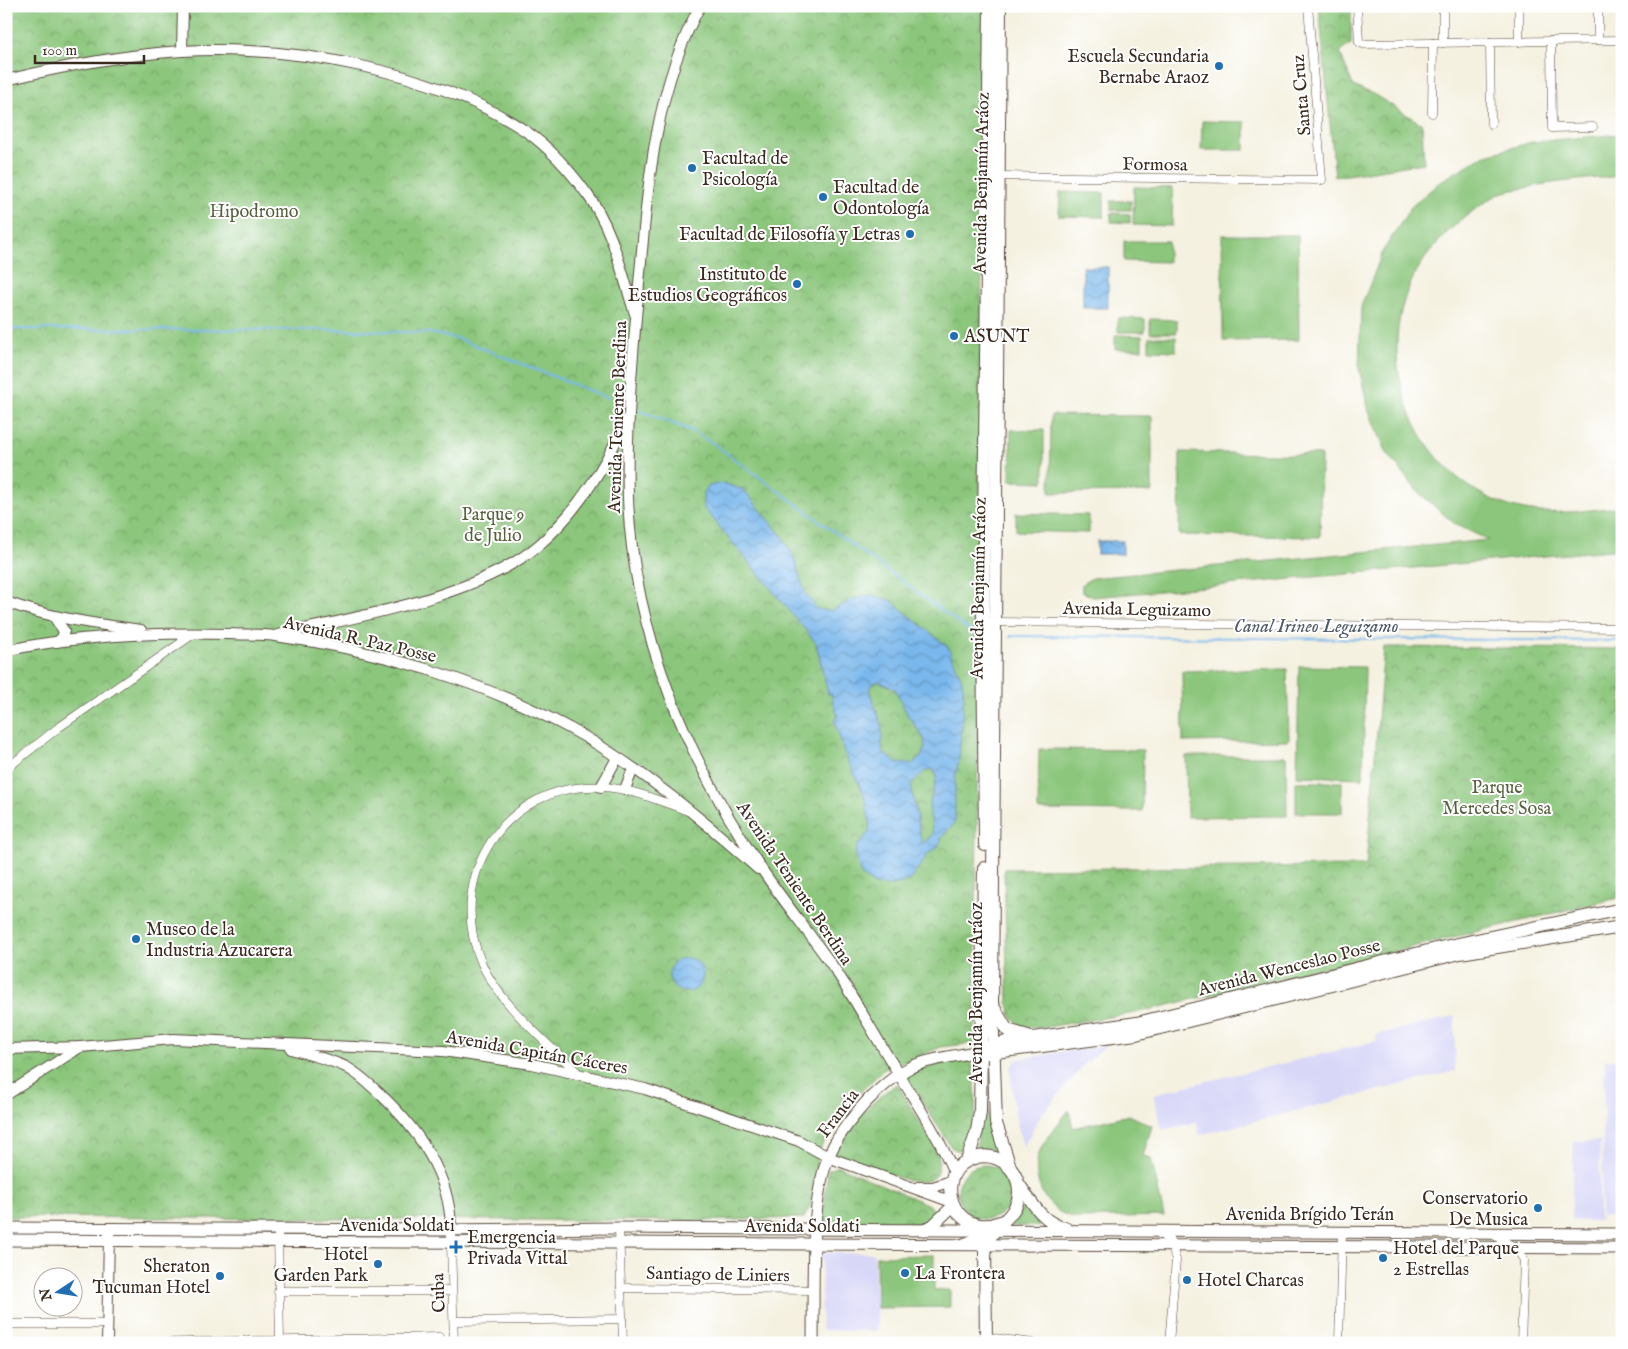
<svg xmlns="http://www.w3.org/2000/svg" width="1628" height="1349" viewBox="0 0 1628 1349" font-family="'IM FELL English',serif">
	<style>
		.built { fill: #d8d7f8 }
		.grass { fill: #8bc67b; stroke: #63784c }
		.park { fill: url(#park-crowns); stroke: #63784c }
		.water { fill: url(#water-waves); stroke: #5a7085; fill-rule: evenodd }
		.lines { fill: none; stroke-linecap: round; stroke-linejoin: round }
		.stream { stroke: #79b7ec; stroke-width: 2 }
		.minor-casing { stroke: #57483b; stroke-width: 9 }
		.tertiary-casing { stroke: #57483b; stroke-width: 12 }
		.secondary-casing { stroke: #57483b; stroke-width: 13 }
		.primary-casing { stroke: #57483b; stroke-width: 14 }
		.minor { stroke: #fff; stroke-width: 8 }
		.tertiary { stroke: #fff; stroke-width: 10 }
		.secondary { stroke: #fff; stroke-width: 11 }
		.primary { stroke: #fff; stroke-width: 12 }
		.poi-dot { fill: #1f6fb2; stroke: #fff; stroke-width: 2 }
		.labels { text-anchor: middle; stroke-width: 4; stroke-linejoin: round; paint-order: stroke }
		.poi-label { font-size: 18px; fill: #3b2a1e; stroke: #fff; text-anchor: start }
		.street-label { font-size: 18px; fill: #3b2a1e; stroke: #fff }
		.park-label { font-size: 18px; fill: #57613f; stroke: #fff }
		.water-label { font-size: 19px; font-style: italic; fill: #515b66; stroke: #fff }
	</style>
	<defs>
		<pattern id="park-crowns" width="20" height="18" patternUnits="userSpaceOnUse" patternTransform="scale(1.25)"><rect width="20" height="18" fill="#8bc67b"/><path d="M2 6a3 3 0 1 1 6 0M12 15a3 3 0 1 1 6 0" fill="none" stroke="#73a164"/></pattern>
		<pattern id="water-waves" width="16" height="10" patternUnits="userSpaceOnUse" patternTransform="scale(1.25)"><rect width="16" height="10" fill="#79b7ec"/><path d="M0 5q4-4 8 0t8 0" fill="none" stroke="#6495bf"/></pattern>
	</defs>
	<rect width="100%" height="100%" fill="#fff"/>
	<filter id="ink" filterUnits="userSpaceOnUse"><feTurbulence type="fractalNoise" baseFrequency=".02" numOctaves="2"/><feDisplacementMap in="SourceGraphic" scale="10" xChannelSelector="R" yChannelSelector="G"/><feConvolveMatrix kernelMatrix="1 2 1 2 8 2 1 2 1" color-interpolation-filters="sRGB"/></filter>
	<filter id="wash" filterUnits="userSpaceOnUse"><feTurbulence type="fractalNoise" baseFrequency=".0096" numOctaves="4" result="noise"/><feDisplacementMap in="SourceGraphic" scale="20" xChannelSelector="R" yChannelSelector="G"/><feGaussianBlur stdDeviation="1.12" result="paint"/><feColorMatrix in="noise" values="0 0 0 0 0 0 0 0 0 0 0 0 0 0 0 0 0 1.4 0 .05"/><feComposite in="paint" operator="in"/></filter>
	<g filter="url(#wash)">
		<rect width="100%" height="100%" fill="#f4f1e0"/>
		<g class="built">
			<path d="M1455,1016V1071L1200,1135L1197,1122L1162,1130L1153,1094L1377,1041L1376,1035Z"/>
			<path d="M1107,1045L1085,1064L1041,1115L1023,1148L1015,1114L1010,1068L1018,1059Z"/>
			<path d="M1605,1059H1622V1216H1601Z"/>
			<path d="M1574,1141H1600L1599,1221L1571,1220Z"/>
			<path d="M822,1253H874L877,1331L821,1330Z"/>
		</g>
		<g class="grass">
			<path d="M1202,121L1245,122V150H1201Z"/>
			<path d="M1622,134V176C1588,179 1554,181 1520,189C1514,190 1505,191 1499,194C1465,213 1431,243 1413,278C1370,365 1417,476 1509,506C1546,518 1584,510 1622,507V549L1094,597L1082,592V584L1092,578L1488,540L1455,524L1417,491L1387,453L1369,412L1359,368L1361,307L1383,251L1411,207L1441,181L1483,156L1532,142Z"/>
			<path d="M1134,187L1173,188L1172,226L1133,225Z"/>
			<path d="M1060,192L1104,193V217L1059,216Z"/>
			<rect x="1111" y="201" width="20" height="9"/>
			<path d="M1111,213L1130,214V223L1111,222Z"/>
			<path d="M1222,235H1298L1299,340L1223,341Z"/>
			<path d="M1124,241H1168V262L1124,261Z"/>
			<path d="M1118,318L1145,319V332H1118Z"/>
			<path d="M1150,319L1177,320V333H1150Z"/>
			<path d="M1115,335L1142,336V349H1115Z"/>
			<path d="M1149,337H1176V351L1149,350Z"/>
			<path d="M1051,415L1152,416V492L1050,493Z"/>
			<path d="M1011,430H1044V482L1010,481Z"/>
			<path d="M1180,452L1321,455L1320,537L1179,535Z"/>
			<path d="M1016,513L1089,515V533L1016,531Z"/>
			<path d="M1299,666L1365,667L1363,778L1297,776Z"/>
			<path d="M1287,669L1289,740L1183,742L1182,671Z"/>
			<path d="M1039,749L1143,750L1142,811L1038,810Z"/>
			<path d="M1186,756H1286L1287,816L1187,817Z"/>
			<rect x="1296" y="782" width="46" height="31"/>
			<path d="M986,1065L989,1125L993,1150L992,1152L976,1153Z"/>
			<path d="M1069,1110L1073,1128L1129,1115L1152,1126L1143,1156L1151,1158L1164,1216L1077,1218C1045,1214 1028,1177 1041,1148C1048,1135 1060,1122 1069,1110Z"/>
			<path d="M1026,1203L1040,1226H1011Z"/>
			<path d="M934,1255V1290H950V1307L877,1308L876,1256Z"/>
		</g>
		<g class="park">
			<path d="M6,6H984L975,1043L941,1047L883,1070L848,1104L818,1152L811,1204L804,1218L693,1221L6,1217Z"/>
			<path d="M1319,6H1351V44L1340,52L1353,86L1373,94L1422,124L1424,163L1335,177Z"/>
			<path d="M1384,647L1622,649V897L1135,1013L1040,1028L1021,1026L1011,1016L1008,1003L1004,869L1366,866Z"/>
			<path d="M963,1059L969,1060L973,1066C976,1091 979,1128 964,1150H956L951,1147L908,1079L909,1073L927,1066Z"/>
			<path d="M897,1084L938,1152C945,1198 902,1179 878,1170C864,1165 849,1159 834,1154C852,1126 868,1102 897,1084Z"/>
			<circle cx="985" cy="1192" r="27"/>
			<path d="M838,1166L929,1205L934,1213L932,1220L920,1225L822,1224L828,1170Z"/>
		</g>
		<g class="water">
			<rect x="1083" y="267" width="25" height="41"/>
			<path d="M723,483L744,490L783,537L794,557L805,593L817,609L831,611L853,599L871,595L890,600L948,647L962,680L964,697L959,760L955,778V822L942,837L938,847L928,854L910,880L891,886L874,885L861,875L855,856L857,846L868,833L870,824L864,795L844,752L834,719L838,717L831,694H828L816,643L703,507V493L709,486ZM878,681L895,689L908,716L924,738L925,747L921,757L913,764L896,763L882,751V726L870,692L872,685ZM933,769L937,776L929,806L933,834L922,844L911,785L925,771Z"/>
			<rect x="1097" y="541" width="26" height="13"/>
			<circle cx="686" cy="975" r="17"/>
		</g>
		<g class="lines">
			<g class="stream">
				<path d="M6,329L345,330L430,333L459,339L608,398"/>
				<path d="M640,411L690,430L714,444L977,636"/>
				<path d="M1010,636L1622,641"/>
			</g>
		</g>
	</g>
	<g filter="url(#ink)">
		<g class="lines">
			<defs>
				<g id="minor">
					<path d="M1357,6L1359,42L1363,44L1622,40"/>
					<path d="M1598,6V40"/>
					<path d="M1551,41L1552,128L1593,127"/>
					<path d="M1490,42L1491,124"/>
					<path d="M1519,42V6"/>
					<path d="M1443,43V6"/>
					<path d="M1432,113L1433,43"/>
					<path d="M996,176L1322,180L1308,6"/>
					<path d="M991,622L1622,628"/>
					<path d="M6,769L58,728L195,633"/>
					<path d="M579,1074C548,1044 499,1003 482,964C444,878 505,782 601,787C631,788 660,801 688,811"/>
					<path d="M619,1228L623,1343"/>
					<path d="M278,1230L280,1343"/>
					<path d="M1158,1233L1170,1240L1176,1260L1169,1343"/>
					<path d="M1492,1234L1516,1248L1524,1260L1521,1343"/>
					<path d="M451,1243L454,1343"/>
					<path d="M621,1288L814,1290"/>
					<path d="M278,1291H452"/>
					<path d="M454,1321L622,1319"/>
					<path d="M6,1324H107"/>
					<path d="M986,1337L1033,1343"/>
					<path d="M144,1343L439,1337"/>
					<path d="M1339,1343L1342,1231"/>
				</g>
				<g id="tertiary">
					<path d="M700,6C652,94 647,198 638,295C632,362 626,431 628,498C633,633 689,764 765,874C788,907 813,938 836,971C856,1001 873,1033 892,1063C914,1100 938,1134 954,1173"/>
					<path d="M182,51L183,6"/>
					<path d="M6,80C64,66 122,55 182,51C292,45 435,70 527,132C550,148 571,172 587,194C613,228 622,274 635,314"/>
					<path d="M6,602C50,618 95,624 141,630"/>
					<path d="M54,617L64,631L62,638L57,642"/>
					<path d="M278,635C355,617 481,596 540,544C580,509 606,464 628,417"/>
					<path d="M6,651C42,642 79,639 116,636C154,633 192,633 230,634C245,635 261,634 275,636C376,649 482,681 571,729C637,765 702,819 758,869"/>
					<path d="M601,787L617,758"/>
					<path d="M625,789L633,769"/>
					<path d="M6,1049L80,1047L173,1039L443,1051L532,1064L645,1089L799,1141L828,1157L952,1202"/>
					<path d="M291,1049C310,1055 329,1059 346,1067C359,1074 369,1084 379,1093C420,1131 453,1178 451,1236"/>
					<path d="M6,1095L80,1047"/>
					<path d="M918,1187H933L951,1181"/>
					<path d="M107,1343L109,1234"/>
				</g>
				<g id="secondary">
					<path d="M1018,1182C1031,1201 1042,1223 1066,1228"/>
					<path d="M6,1228L441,1230L619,1228L1622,1234"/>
					<path d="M924,1230L933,1225L953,1206"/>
					<path d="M6,1240L1622,1248"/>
					<path d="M813,1343C814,1289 809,1207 828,1158C836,1137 853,1116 869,1099C882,1087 895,1075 911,1067C933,1057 958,1057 981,1050"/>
				</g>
				<g id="primary">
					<path d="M1000,6L992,1003L996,1123L1010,1167"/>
					<path d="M985,845L983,621L990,6"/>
					<path d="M993,1006L1007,1030L1028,1036"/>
					<path d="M985,1049L1006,1042L1137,1023L1444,947L1622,909"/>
					<path d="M988,1053L1136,1034L1460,953L1622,927"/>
					<path d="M967,1161L977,1131L980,1112L984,868"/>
					<path d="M965,1244C981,1239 1005,1224 1014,1209C1030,1183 1005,1148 974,1158C930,1171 952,1241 1000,1222"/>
					<path d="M986,1343L985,1245L993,1233"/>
				</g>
			</defs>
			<use href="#minor" class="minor-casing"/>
			<use href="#tertiary" class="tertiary-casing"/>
			<use href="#secondary" class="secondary-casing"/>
			<use href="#primary" class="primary-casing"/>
			<use href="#minor" class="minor"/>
			<use href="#tertiary" class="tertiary"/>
			<use href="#secondary" class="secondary"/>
			<use href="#primary" class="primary"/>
		</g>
	</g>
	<g class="poi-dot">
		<circle cx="1219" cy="66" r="5"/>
		<circle cx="692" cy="168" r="5"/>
		<circle cx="823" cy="197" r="5"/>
		<circle cx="910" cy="234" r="5"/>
		<circle cx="797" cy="284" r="5"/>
		<circle cx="954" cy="336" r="5"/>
		<circle cx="136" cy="939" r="5"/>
		<circle cx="1538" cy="1208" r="5"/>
		<path d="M453.5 1239.5h5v5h5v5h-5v5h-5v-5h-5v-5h5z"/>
		<circle cx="1383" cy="1258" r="5"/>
		<circle cx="378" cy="1264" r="5"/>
		<circle cx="905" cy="1273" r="5"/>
		<circle cx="220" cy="1276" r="5"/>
		<circle cx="1187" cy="1280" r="5"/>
	</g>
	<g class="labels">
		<g class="poi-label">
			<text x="1209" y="62" text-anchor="end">Escuela Secundaria<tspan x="1209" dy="21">Bernabe Araoz</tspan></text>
			<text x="702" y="164">Facultad de<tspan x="702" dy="21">Psicología</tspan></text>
			<text x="833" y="193">Facultad de<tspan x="833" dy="21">Odontología</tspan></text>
			<text x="900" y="240" text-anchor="end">Facultad de Filosofía y Letras</text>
			<text x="787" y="280" text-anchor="end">Instituto de<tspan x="787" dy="21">Estudios Geográficos</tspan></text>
			<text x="964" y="342">ASUNT</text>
			<text x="146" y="935">Museo de la<tspan x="146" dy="21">Industria Azucarera</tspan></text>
			<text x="1528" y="1204" text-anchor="end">Conservatorio<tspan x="1528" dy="21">De Musica</tspan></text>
			<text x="467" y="1243">Emergencia<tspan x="467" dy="21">Privada Vittal</tspan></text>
			<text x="1393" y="1254">Hotel del Parque<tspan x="1393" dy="21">2 Estrellas</tspan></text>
			<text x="368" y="1260" text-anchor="end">Hotel<tspan x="368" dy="21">Garden Park</tspan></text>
			<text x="210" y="1272" text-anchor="end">Sheraton<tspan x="210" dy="21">Tucuman Hotel</tspan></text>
			<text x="915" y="1279">La Frontera</text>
			<text x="1197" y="1286">Hotel Charcas</text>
		</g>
		<g class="street-label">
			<text transform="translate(1301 95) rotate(-95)" y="6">Santa Cruz</text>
			<text transform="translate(1155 164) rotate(1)" y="6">Formosa</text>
			<text transform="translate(981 183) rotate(-89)" y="6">Avenida Benjamín Aráoz</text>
			<text transform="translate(617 417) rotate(-88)" y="6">Avenida Teniente Berdina</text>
			<text transform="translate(978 588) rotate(-89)" y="6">Avenida Benjamín Aráoz</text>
			<text transform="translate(1137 609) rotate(1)" y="6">Avenida Leguizamo</text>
			<text transform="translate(360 639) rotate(13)" y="6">Avenida R. Paz Posse</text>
			<text transform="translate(795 883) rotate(56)" y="6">Avenida Teniente Berdina</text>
			<text transform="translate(1289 967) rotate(-14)" y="6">Avenida Wenceslao Posse</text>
			<text transform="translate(976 993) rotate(-90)" y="6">Avenida Benjamín Aráoz</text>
			<text transform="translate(537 1052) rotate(10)" y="6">Avenida Capitán Cáceres</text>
			<text transform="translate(838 1113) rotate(-53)" y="6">Francia</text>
			<text x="1310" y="1220">Avenida Brígido Terán</text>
			<text x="397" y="1231">Avenida Soldati</text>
			<text x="802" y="1232">Avenida Soldati</text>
			<text transform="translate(718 1274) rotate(1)" y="6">Santiago de Liniers</text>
			<text transform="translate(438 1293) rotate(-92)" y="6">Cuba</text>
		</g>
		<g class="park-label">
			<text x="254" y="217">Hipodromo</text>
			<text x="493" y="520">Parque 9<tspan x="493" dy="21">de Julio</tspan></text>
			<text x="1497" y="793">Parque<tspan x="1497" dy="21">Mercedes Sosa</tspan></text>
		</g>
		<g class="water-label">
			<text x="1316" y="632">Canal Irineo Leguizamo</text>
		</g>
	</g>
	<rect width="1628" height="1349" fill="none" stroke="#fff" stroke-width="25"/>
	<g transform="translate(58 1292) rotate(258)"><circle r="24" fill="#ffffff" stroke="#b1aaa5"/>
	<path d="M0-4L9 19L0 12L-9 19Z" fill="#1f6fb2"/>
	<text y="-8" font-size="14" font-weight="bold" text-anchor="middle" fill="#3b2a1e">N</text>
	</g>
	<path d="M35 55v8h109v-8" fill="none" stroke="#3b2a1e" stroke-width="2.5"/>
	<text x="42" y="55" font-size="15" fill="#3b2a1e" stroke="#ffffff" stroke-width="4" paint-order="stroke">100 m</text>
</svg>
